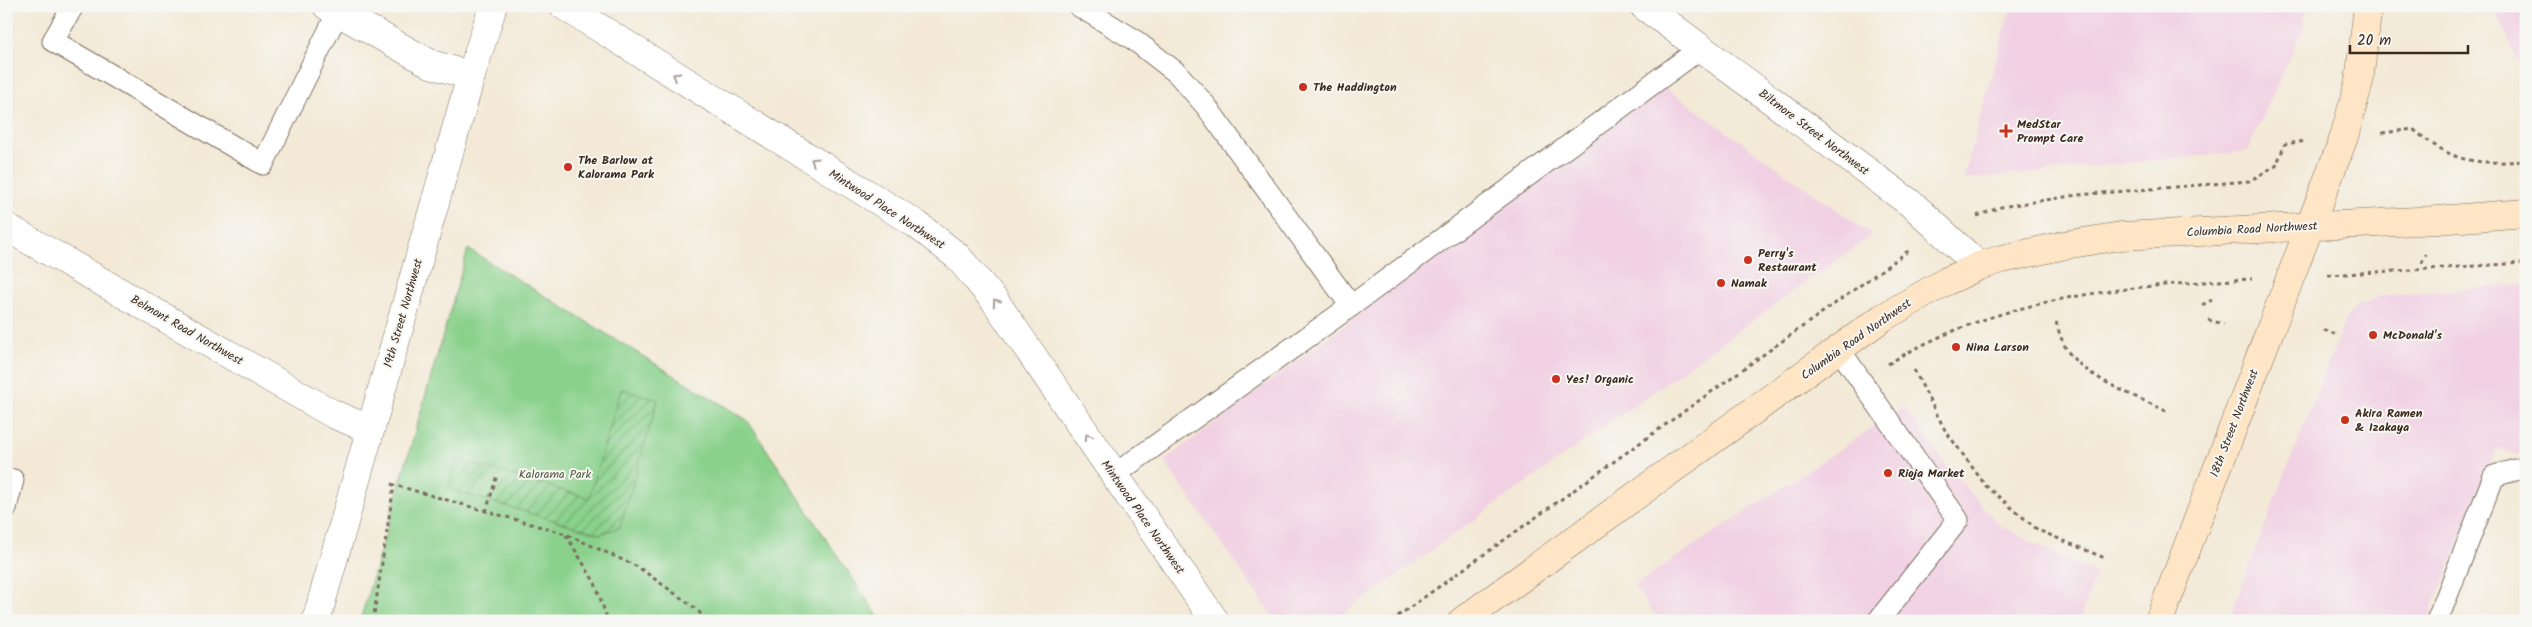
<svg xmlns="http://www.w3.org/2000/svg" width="2532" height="627" viewBox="0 0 2532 627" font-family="Kalam,sans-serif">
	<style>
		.built { fill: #f1d0e3 }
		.green { fill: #8ad18c; stroke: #627e55 }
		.garden { fill: url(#garden-furrows); stroke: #627e55 }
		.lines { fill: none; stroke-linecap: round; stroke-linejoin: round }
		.service-casing { stroke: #7b6d5e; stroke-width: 23 }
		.minor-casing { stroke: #7b6d5e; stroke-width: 29 }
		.secondary-casing { stroke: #7b6d5e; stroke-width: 29 }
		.path { stroke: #7b6d5e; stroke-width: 3; stroke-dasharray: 4 4; stroke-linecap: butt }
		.service { stroke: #fff; stroke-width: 21 }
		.minor { stroke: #fff; stroke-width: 28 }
		.secondary { stroke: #fde5c5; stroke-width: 28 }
		.oneway { stroke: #a79f9a }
		.poi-dot { fill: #c8321e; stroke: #f6f6f2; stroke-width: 2 }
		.labels { text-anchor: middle; stroke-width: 4; stroke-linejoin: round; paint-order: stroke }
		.poi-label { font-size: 12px; font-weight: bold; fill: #3b2a1e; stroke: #f6f6f2; text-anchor: start }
		.street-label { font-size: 12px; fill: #3b2a1e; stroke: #f6f6f2 }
		.park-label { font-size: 12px; fill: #535c3f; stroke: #f6f6f2 }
	</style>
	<defs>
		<pattern id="garden-furrows" width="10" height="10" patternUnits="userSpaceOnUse" patternTransform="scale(1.25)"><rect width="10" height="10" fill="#8ad18c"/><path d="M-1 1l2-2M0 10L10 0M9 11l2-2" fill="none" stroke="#72aa72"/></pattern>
	</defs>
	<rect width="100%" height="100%" fill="#f6f6f2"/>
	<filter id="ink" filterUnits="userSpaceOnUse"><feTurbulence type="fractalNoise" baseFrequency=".02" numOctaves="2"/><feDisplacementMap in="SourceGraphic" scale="10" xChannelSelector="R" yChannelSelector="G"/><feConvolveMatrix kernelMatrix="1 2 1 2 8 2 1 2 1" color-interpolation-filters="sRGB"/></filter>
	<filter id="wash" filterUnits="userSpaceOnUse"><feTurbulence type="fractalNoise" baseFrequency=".0096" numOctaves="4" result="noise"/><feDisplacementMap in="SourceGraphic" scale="20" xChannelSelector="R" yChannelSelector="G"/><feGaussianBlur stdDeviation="1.12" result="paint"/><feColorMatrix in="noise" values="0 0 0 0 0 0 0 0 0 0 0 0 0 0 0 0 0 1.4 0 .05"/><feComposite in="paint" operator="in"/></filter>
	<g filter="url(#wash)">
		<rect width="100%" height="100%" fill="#f3e9d6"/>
		<g class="built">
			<path d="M2011,6H2304L2305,25L2247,151L1963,180Z"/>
			<path d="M2494,6H2526V79Z"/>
			<path d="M1663,86L1872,235L1333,621H1276L1164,461Z"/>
			<path d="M2526,284V458L2496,448L2428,621H2228L2343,325L2354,308L2380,296Z"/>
			<path d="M1904,407L1946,465L2000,526L2097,574L2079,621H1660L1633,586Z"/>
		</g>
		<path class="green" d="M468,249L747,420L881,621H360Z"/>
		<path class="garden" d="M621,389L658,400L620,527L600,534L448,489L457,459L589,498Z"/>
	</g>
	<g filter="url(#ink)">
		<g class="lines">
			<defs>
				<g id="service">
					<path d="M73,6L53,41L263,164L338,12"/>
					<path d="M1079,6L1133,39L1177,73L1206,106L1351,306"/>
					<path d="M1839,349L1958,520L1878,621"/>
					<path d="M1114,475L1351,306L1701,48"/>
					<path d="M6,479L13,480L6,508"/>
					<path d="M2437,621L2494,476L2526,467"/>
				</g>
				<g id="minor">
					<path d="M327,6L431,64L471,76"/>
					<path d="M564,6L916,224L957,256L995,301L1215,621"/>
					<path d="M1644,6L1914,206L1979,266"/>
					<path d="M6,227L333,414L369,429"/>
					<path d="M316,621L471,76L493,6"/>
				</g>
				<g id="secondary">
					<path d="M1462,621L1882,318L1947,281L1979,266L2002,259L2065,245L2121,236L2437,220L2526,213"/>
					<path d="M2159,621L2344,137L2359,82L2368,6"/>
				</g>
			</defs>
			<use href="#service" class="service-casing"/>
			<use href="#minor" class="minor-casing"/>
			<use href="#secondary" class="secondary-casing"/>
			<g class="path">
				<path d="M2382,133L2413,129C2455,164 2473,164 2526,161"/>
				<path d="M1977,216L2001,207L2077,195L2249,181L2276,166L2285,144L2306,141"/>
				<path d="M2422,263L2426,254"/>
				<path d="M2328,275L2526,263"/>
				<path d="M2202,305L2212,300"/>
				<path d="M2208,320L2224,324"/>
				<path d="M2056,322C2060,335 2064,349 2074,359C2096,382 2140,398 2168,412"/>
				<path d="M2324,330L2335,334"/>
				<path d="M1888,364C2000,296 2124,286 2252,279"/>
				<path d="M1914,370L1945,430L1986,486L2038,530L2107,559"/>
				<path d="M391,484L566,534L638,567L695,608L708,621"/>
				<path d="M486,512L497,475"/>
				<path d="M566,535L595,583L608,621"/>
				<path d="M373,621L394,485"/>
				<path d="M1391,621L1911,249"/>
			</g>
			<use href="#service" class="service"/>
			<use href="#minor" class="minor"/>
			<use href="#secondary" class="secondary"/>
		</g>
		<defs><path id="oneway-chevron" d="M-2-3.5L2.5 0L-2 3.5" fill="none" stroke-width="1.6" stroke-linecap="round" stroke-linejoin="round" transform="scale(1.25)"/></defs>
		<g class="oneway">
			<use href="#oneway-chevron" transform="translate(676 76) rotate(-148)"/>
			<use href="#oneway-chevron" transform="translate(814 161) rotate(-148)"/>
			<use href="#oneway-chevron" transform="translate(996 302) rotate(-125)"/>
			<use href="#oneway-chevron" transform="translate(1088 437) rotate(-124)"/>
		</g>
	</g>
	<g class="poi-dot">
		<circle cx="1303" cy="87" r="5"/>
		<path d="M2003.5 123.5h5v5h5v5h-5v5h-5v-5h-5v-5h5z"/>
		<circle cx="568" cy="167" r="5"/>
		<circle cx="1748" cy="260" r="5"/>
		<circle cx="1721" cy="283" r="5"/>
		<circle cx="2373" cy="335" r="5"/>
		<circle cx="1956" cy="347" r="5"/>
		<circle cx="1556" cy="379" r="5"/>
		<circle cx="2345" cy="420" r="5"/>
		<circle cx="1888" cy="473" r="5"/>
	</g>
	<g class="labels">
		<g class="poi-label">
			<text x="1313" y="91">The Haddington</text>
			<text x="2017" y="128">MedStar<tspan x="2017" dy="14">Prompt Care</tspan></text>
			<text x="578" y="164">The Barlow at<tspan x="578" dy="14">Kalorama Park</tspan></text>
			<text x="1758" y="257">Perry's<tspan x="1758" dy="14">Restaurant</tspan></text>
			<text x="1731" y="287">Namak</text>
			<text x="2383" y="339">McDonald's</text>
			<text x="1966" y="351">Nina Larson</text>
			<text x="1566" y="383">Yes! Organic</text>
			<text x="2355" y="417">Akira Ramen<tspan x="2355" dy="14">&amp; Izakaya</tspan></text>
			<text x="1898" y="477">Rioja Market</text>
		</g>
		<g class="street-label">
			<text transform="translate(1814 132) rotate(37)" y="4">Biltmore Street Northwest</text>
			<text transform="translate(887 209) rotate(33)" y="4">Mintwood Place Northwest</text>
			<text transform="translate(2252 229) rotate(-3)" y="4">Columbia Road Northwest</text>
			<text transform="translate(403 313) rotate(-74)" y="4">19th Street Northwest</text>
			<text transform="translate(187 330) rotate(30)" y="4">Belmont Road Northwest</text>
			<text transform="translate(1856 339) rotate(-35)" y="4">Columbia Road Northwest</text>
			<text transform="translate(2234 423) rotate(-69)" y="4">18th Street Northwest</text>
			<text transform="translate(1143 517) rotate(55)" y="4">Mintwood Place Northwest</text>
		</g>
		<g class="park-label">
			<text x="555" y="478">Kalorama Park</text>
		</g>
	</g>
	<rect width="2532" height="627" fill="none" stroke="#f6f6f2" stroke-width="25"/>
	<path d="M2350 45v8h118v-8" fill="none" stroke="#3b2a1e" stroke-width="2.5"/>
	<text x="2357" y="45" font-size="15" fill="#3b2a1e" stroke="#f6f6f2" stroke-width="4" paint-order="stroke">20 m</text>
</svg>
